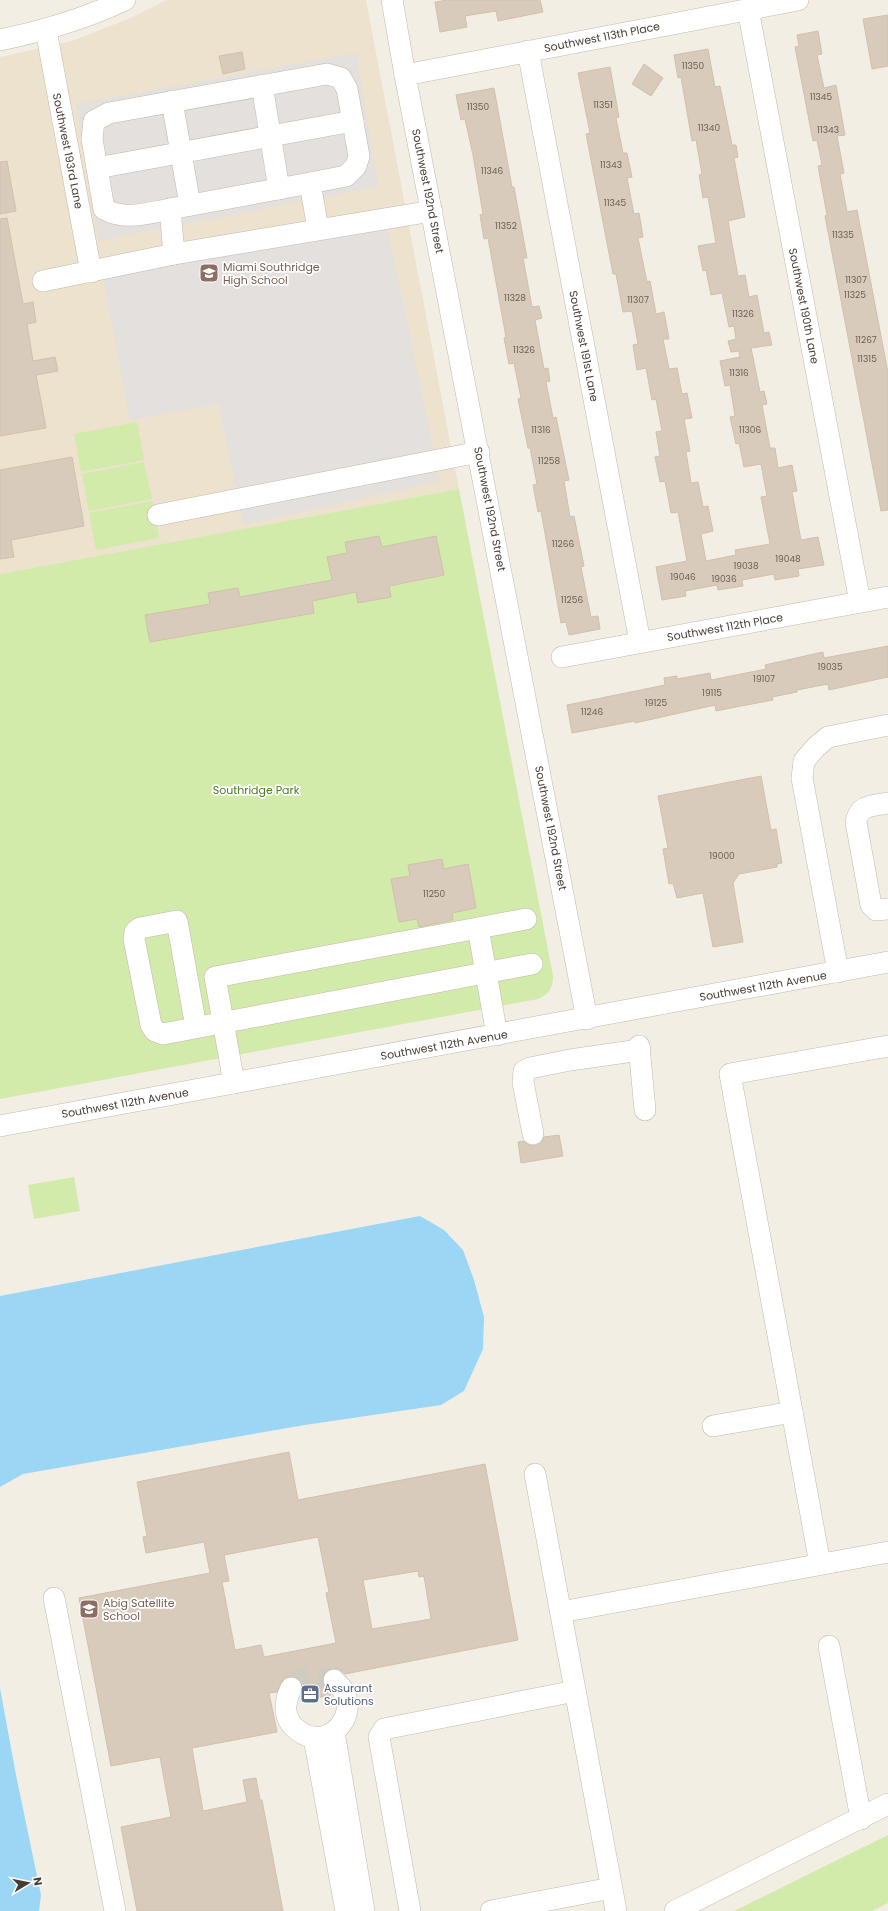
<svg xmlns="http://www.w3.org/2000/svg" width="888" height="1911" viewBox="0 0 888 1911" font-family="Poppins,sans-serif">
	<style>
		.education { fill: #ede2cd }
		.green { fill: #d2eaaa }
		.parking { fill: #e3e0dd }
		.water { fill: #9cd6f5 }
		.building { fill: #d8cbbc; stroke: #d1c0ac; fill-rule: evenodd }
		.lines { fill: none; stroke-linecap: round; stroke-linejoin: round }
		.minor-tunnel { stroke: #d0cbc1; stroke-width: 21; stroke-dasharray: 21 10; stroke-linecap: butt }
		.minor-casing { stroke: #c2b8a9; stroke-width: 22 }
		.minor { stroke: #fff; stroke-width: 21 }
		.labels { text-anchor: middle; stroke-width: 3.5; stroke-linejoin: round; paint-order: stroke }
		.number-label { font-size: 9px; fill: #6a6056 }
		.street-label { font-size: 11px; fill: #463d34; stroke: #fff }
		.education-label { font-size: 11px; fill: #785e54; stroke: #fff; text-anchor: start }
		.park-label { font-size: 11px; fill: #4a7b23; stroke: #fff }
		.service-label { font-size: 11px; fill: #4e5e75; stroke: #fff; text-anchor: start }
	</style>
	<rect width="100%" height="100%" fill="#f3eee4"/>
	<path class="education" d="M166,0H366L459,489L0,574V57L72,41L128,19Z"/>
	<g class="green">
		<path d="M137,422L144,460L81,472L74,434Z"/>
		<path d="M144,462L152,499L89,511L82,474Z"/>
		<path d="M459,489L553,976C553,988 549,994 538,999L0,1099V574Z"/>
		<path d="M152,501L159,538L96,550L89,513Z"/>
		<path d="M74,1177L80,1211L34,1219L28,1185Z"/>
		<path d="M888,1835V1903L872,1911H734Z"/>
	</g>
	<g class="parking">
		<path d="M356,53L378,186L99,241L76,104Z"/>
		<path d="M386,221L440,481L243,525L219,404L130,420L102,273Z"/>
	</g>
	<g class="water">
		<path d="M420,1216L444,1230L463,1250L474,1280L484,1317L483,1349L464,1391L441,1405L305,1425L23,1474L0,1487V1296Z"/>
		<path d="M0,1688L16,1775L41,1895L39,1911H0Z"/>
	</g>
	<g class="building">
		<path d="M448,0H540L543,12L498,21L496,11L465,16L467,27L440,32L435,2Z"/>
		<path d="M888,15V66L872,69L863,19Z"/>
		<path d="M818,31L822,54L817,55L824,88L836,85L845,135L837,136L844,173L840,174L847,212L857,210L888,373V510L881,511L825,216L827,215L818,166L822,165L817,140L813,141L795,47L799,46L797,35Z"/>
		<path d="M708,49L715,87L720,86L732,145H736L738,157L734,158L745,217L728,221L738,276L745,275L749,297L757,295L764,333L769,332L772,345L751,348L760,392L764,391L767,404L762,405L770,448H775L778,468L792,465L797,491L792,492L801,540L818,537L824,565L798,569L799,576L775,580L774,574L742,580L743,586L718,590L717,585L685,591L686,596L662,600L656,567L687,561L678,512L671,513L665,481L660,482L655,457L660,456L656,432L662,431L656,399L652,400L646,368L637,370L633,345L638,344L632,311L623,312L616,274H613L586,134L590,133L578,73L610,67L619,117L616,118L623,153H627L632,177L627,178L634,214L639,213L643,237L638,238L647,282L650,281L656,314L664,312L669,339H663L669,369L677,368L682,394L687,393L692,418L684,419L690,451L686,452L691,483L698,482L703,507L708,506L713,531L701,534L706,561L736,555L735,550L770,544L761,497L767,496L761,464L744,467L739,443L736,444L730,417L735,416L730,385L725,386L720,361L740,357L739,351L731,352L728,341L736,339L734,326L729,327L722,293L711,295L706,270L703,271L698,246L716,243L708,197L703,198L699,175L702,174L696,140L692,141L681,77L678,78L674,55Z"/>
		<path d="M242,52L245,69L223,74L219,56Z"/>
		<path d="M644,64L663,78L651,96L632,84Z"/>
		<path d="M494,88L512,187H514L527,258H523L532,307L539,306L542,318L535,320L544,369L548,368L550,381L546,382L553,418L556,417L569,480L564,481L570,517L574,516L584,566L581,567L591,617L598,616L600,629L569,635L566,622L561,623L541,511L538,512L533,485L537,484L530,448H528L518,399L521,398L514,363L509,364L504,338L506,337L488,238L484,239L480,215L483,214L473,155L465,119L461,120L456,95Z"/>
		<path d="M7,161L16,211L0,214V162Z"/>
		<path d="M7,218L23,304L33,302L36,322L27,324L33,361L55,357L58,371L36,375L46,428L0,436V219Z"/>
		<path d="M72,457L84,526L11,540L14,557L0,559V470Z"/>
		<path d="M379,536L382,547L436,536L444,575L389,586L391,597L358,603L356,592L312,601L314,613L150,642L145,615L210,604L208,593L238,588L240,597L332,580L327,557L347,553L345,542Z"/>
		<path d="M888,646V677L829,690L828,684L797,690V692L772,697L773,700L741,706L716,711L715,705L635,723V721L572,733L567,705L665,685L664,678L677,676V679L710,673L711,680L766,669L765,665L823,652L824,658Z"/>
		<path d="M761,776L771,830L776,829L782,863L777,864V867L739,874L733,883L743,942L713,947L703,893L677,898L673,883L669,884L663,849L668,848L658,796Z"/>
		<path d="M442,859L444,869L468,864L476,908L452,913L453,920L419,927L417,919L399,922L391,879L410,876L408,865Z"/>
		<path d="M559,1135L563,1156L521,1163L518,1142L523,1141L529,1145L535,1146L541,1143L544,1137Z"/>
		<path d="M289,1452L298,1500L485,1464L518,1640L345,1674L339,1669L332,1668L327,1670L323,1675L322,1681L331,1695L301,1701L303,1687L301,1681L295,1677L290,1676L284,1678L277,1692L269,1693L277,1732L192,1748L203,1811L247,1802L243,1780L256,1778L260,1800H262L283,1911H137L121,1827L171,1817L160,1757L111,1766L79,1598L210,1573L204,1542L146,1553L143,1537L147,1536L137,1482ZM318,1537L329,1592L326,1593L336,1643L264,1657L261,1645L235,1650L222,1582L229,1581L224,1555ZM418,1571L419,1577L424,1576L431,1619L372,1629L363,1580Z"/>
	</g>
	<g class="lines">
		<path class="minor-tunnel" d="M291,1688C305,1675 316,1673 334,1680"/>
		<defs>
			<g id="minor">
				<path d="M392,0L405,75L587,1019"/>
				<path d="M748,9L860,602"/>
				<path d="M46,30L91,272"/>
				<path d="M0,40C44,31 84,19 125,0"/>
				<path d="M528,51L640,642"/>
				<path d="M405,75L798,0"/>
				<path d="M262,85L279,189"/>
				<path d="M172,101L190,205"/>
				<path d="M97,168L353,121"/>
				<path d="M170,209L310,183"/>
				<path d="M174,254L170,209C147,213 126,221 104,209L92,139L94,121L109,113L327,74L341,78L347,89L359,156L356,166L346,176L310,183L318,229"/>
				<path d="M43,281L174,254L432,211"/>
				<path d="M158,515L479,452"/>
				<path d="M562,657L888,597"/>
				<path d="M888,803C873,806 859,804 856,822L871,905L876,910L888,909"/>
				<path d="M478,928L526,919"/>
				<path d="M838,972L802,778L804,761L816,747L828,737L888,725"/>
				<path d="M196,1027L177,921L140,928L135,932L134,939L151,1025L155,1031L163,1034L532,964"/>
				<path d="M639,1046L645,1110"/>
				<path d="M234,1083L215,977L478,928L497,1035"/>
				<path d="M0,1126L888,962"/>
				<path d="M533,1134L523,1082L524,1071L530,1068L570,1060L640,1050"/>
				<path d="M713,1426L792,1412"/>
				<path d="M535,1474L616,1911"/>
				<path d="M820,1564L730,1074L888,1046"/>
				<path d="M54,1598L115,1911"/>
				<path d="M561,1612L888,1552"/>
				<path d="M829,1646L861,1819"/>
				<path d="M291,1688C288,1695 285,1702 286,1711C288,1727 306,1740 322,1737C343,1732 355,1707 342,1689C340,1685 336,1683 334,1680"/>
				<path d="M334,1732L364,1911"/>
				<path d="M314,1738L346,1911"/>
				<path d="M410,1911L379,1737L384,1729L575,1691"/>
				<path d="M491,1911L611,1888"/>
				<path d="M675,1911L888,1804"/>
			</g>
		</defs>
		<use href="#minor" class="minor-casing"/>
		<use href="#minor" class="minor"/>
	</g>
	<defs>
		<symbol id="school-square" viewBox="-11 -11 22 22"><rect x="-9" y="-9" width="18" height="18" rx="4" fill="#8d6e63" stroke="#fff"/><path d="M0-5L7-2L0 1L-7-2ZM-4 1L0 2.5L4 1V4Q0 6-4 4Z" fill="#fff"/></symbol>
		<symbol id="office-square" viewBox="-11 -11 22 22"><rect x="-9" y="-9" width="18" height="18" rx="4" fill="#5c6f8a" stroke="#fff"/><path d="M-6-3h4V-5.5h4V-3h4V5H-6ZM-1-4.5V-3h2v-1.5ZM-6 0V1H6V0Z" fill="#fff"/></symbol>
	</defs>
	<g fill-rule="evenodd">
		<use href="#school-square" x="198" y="262" width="22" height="22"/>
		<use href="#school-square" x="78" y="1598" width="22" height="22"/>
		<use href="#office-square" x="299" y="1683" width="22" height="22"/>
	</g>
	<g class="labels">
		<g class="number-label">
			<text x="693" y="69">11350</text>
			<text x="821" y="100">11345</text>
			<text x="603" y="108">11351</text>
			<text x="478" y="110">11350</text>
			<text x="709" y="131">11340</text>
			<text x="828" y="133">11343</text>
			<text x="611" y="168">11343</text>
			<text x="492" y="174">11346</text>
			<text x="615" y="206">11345</text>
			<text x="506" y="229">11352</text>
			<text x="843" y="238">11335</text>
			<text x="856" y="283">11307</text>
			<text x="855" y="298">11325</text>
			<text x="515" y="301">11328</text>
			<text x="638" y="303">11307</text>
			<text x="743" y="317">11326</text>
			<text x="866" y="343">11267</text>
			<text x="524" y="353">11326</text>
			<text x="867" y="362">11315</text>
			<text x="739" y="376">11316</text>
			<text x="541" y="433">11316</text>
			<text x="750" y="433">11306</text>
			<text x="549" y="464">11258</text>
			<text x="563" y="547">11266</text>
			<text x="788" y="562">19048</text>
			<text x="746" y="569">19038</text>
			<text x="683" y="580">19046</text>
			<text x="724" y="582">19036</text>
			<text x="572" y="603">11256</text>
			<text x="830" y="670">19035</text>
			<text x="764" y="682">19107</text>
			<text x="712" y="696">19115</text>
			<text x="656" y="706">19125</text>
			<text x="592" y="715">11246</text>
			<text x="722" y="859">19000</text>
			<text x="434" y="897">11250</text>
		</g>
		<g class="street-label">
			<text transform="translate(602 37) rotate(-11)" y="4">Southwest 113th Place</text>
			<text transform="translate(68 151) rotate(79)" y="4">Southwest 193rd Lane</text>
			<text transform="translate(428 191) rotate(79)" y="4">Southwest 192nd Street</text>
			<text transform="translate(804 306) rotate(79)" y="4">Southwest 190th Lane</text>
			<text transform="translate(584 346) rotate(79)" y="4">Southwest 191st Lane</text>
			<text transform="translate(490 509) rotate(79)" y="4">Southwest 192nd Street</text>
			<text transform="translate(725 627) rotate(-10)" y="4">Southwest 112th Place</text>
			<text transform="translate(551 828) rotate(79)" y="4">Southwest 192nd Street</text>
			<text transform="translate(763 986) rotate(-10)" y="4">Southwest 112th Avenue</text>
			<text transform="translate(444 1045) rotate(-10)" y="4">Southwest 112th Avenue</text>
			<text transform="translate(125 1103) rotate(-10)" y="4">Southwest 112th Avenue</text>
		</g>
		<g class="education-label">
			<text x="223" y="271">Miami Southridge<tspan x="223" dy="13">High School</tspan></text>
			<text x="103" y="1607">Abig Satellite<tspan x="103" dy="13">School</tspan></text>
		</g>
		<g class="park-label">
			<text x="256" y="794">Southridge Park</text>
		</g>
		<g class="service-label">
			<text x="324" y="1692">Assurant<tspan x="324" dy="13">Solutions</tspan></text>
		</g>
	</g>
	<g transform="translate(28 1883) rotate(80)" stroke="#ffffff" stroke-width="3" paint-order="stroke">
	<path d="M0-3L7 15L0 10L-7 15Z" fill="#463d34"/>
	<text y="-6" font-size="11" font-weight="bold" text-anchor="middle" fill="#463d34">N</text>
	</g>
</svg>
